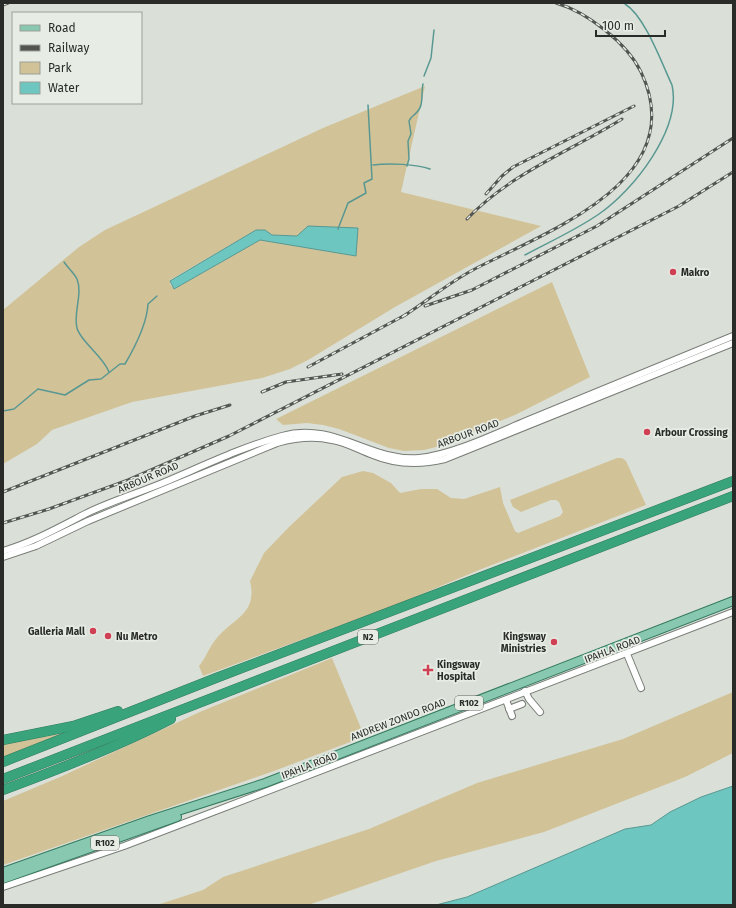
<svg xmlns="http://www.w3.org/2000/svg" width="736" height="908" viewBox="0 0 736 908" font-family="'Fira Sans',sans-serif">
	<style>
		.green { fill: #d2c297; fill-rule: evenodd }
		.water { fill: #6dc6bf; stroke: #599892 }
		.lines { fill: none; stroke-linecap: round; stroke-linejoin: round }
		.stream { stroke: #599892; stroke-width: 1.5 }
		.minor-casing { stroke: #797f78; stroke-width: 8 }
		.major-casing { stroke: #337a5f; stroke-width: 10 }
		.highway-casing { stroke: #337a5f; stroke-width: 10 }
		.minor { stroke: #fff; stroke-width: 6 }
		.major { stroke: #88c8b0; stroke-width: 8 }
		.highway { stroke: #39a47c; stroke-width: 9 }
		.rail-casing { stroke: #525551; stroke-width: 3 }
		.rail { stroke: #e7ede5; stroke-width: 1.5; stroke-dasharray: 4.5; stroke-linecap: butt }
		.poi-dot { fill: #d04054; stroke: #e7ede5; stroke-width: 1.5 }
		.labels { text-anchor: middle; stroke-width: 3.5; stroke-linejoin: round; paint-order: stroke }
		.shield { fill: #e7ede5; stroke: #626561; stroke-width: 1 }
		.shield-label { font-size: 9px; font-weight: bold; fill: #292b28 }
		.poi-label { font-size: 10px; font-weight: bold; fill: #292b28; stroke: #e7ede5; text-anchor: start }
		.street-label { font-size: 10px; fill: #292b28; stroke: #e7ede5 }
	</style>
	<rect width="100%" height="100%" fill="#dae0d8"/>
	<g class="green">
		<path d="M425,86L401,192L541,226L395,307L308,360L290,369L262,378L132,402L52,430L37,444L3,464V310L79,247L105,230L323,128ZM308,226L355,256L260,240L174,289L170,284V280L256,230H265L272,235L298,236Z"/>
		<path d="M552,282L590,377L515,415L436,447L424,450L404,451L389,448L339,429L323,425L307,423L283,425L276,419Z"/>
		<path d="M617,458H622L626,461L646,505L479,570L398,604L203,676L199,666C206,658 209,647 216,639C233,618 258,614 250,581L264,553L288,528L342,477L363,471L373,473L391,483L400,493L421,489H437L451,498L464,499L500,487L503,503L515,531L518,533L560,516L563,512L559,502L556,500H551L521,512L513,507L510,500Z"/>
		<path d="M332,658L363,733L358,739L274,771L3,865V801L60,777L202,711Z"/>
		<path d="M733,692V753L685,777L544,832L436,861L311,904L157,905L203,890L223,877L369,829L477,783L623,739Z"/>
		<path d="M71,732L3,758V744Z"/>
	</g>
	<g class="water">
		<path d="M308,226L358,228L356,256L260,240L174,289L170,281L256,230H265L272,235L297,236Z"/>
		<path d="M733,786V905H436L467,897L625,829L651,825L670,812L701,797Z"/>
	</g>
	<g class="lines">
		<g class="stream">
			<path d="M424,76L431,58L434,30"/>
			<path d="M373,165C389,163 416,164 430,169"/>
			<path d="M407,166L409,159L408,141L411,134L409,121C411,116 414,116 417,112C424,106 421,92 423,84"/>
			<path d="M338,229L348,203L366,193L364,183L372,179L368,105"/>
			<path d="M525,255C549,242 576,230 599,214C633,191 682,129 672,85C662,64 645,16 625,4"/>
			<path d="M64,262C68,268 74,273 77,279C83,294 73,313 77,328C80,341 103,356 109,372"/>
			<path d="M3,411L14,409L38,389L65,395L89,380L101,379L120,364H125C135,347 147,323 148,304L157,296"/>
		</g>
		<defs>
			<g id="minor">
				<path d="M3,551C33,542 58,528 85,514C111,501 139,493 165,482C203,466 242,447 282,436C334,421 370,462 419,458C452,455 495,434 526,421C595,393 664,364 733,336"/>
				<path d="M3,557L36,546L88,521L277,443C295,438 314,436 332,440C346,442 359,450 373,455C397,465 420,465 445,459L733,343"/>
				<path d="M627,654L641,688"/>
				<path d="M525,691L529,699L540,712"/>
				<path d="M506,700L512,716"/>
				<path d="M509,709L522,704"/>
				<path d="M3,887L124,846L213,812L733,612"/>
			</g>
			<g id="major">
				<path d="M3,872L150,820L265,783L733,601"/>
				<path d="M3,879L177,817"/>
			</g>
			<g id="highway">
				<path d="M3,740L73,726L118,711"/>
				<path d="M3,762L216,678L733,481"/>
				<path d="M3,779L733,496"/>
				<path d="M3,790C60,769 117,747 171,719"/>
			</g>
		</defs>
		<use href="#minor" class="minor-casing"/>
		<use href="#major" class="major-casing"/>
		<use href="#highway" class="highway-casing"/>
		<use href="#minor" class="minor"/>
		<use href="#major" class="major"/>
		<use href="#highway" class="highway"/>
		<defs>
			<g id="rail">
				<path d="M3,5L8,3"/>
				<path d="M486,194L502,176L513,167L634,106"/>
				<path d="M467,219C511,173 569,152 622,119"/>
				<path d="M425,306L472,290L597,226L733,138"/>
				<path d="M402,317C426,302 448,283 473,270C545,232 693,181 641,72C627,43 587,12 556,3"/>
				<path d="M308,367L407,314"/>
				<path d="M262,392L286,382L342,374"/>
				<path d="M3,492L195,416L230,405"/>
				<path d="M3,523L49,509L128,480L229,436L679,206L733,172"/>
			</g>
		</defs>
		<use href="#rail" class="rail-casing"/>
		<use href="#rail" class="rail"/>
	</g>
	<g class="poi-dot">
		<circle cx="673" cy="272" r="4"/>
		<circle cx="647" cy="432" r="4"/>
		<circle cx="93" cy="631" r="4"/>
		<circle cx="108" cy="636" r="4"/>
		<circle cx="554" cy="642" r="4"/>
		<path d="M426 664h4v4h4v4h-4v4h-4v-4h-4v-4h4z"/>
	</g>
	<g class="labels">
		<g class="shield">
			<rect x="358" y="630" width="20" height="14" rx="3"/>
			<rect x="455" y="696" width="28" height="14" rx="3"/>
			<rect x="91" y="836" width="28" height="14" rx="3"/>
		</g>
		<g class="shield-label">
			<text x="368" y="640">N2</text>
			<text x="469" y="706">R102</text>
			<text x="105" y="846">R102</text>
		</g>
		<g class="poi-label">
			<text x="681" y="276">Makro</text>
			<text x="655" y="436">Arbour Crossing</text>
			<text x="85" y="635" text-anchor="end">Galleria Mall</text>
			<text x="116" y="640">Nu Metro</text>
			<text x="546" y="640" text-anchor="end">Kingsway<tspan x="546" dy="12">Ministries</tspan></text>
			<text x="437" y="668">Kingsway<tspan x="437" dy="12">Hospital</tspan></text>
		</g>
		<g class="street-label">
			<text transform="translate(468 433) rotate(-20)" y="4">ARBOUR ROAD</text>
			<text transform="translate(148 477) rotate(-23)" y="4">ARBOUR ROAD</text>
			<text transform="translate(612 649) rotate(-21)" y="4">IPAHLA ROAD</text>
			<text transform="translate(398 719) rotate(-21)" y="4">ANDREW ZONDO ROAD</text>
			<text transform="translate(309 765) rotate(-21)" y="4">IPAHLA ROAD</text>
		</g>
	</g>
	<rect width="736" height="908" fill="none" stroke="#292b28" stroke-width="8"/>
	<rect x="12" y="12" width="130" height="92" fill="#e7ede5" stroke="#9b9f99"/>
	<rect x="20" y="25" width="20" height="6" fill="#88c8b0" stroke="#9b9f99"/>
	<text x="48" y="32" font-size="12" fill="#292b28">Road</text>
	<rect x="20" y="45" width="20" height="6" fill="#525551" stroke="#9b9f99"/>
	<text x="48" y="52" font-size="12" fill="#292b28">Railway</text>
	<rect x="20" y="62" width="20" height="12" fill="#d2c297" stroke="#9b9f99"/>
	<text x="48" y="72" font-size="12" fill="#292b28">Park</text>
	<rect x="20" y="82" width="20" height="12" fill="#6dc6bf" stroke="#9b9f99"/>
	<text x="48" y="92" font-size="12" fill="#292b28">Water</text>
	<path d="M596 30v6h69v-6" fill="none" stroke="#292b28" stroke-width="2"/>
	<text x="602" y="30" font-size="12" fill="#292b28" stroke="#e7ede5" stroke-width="3" paint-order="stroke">100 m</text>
</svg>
